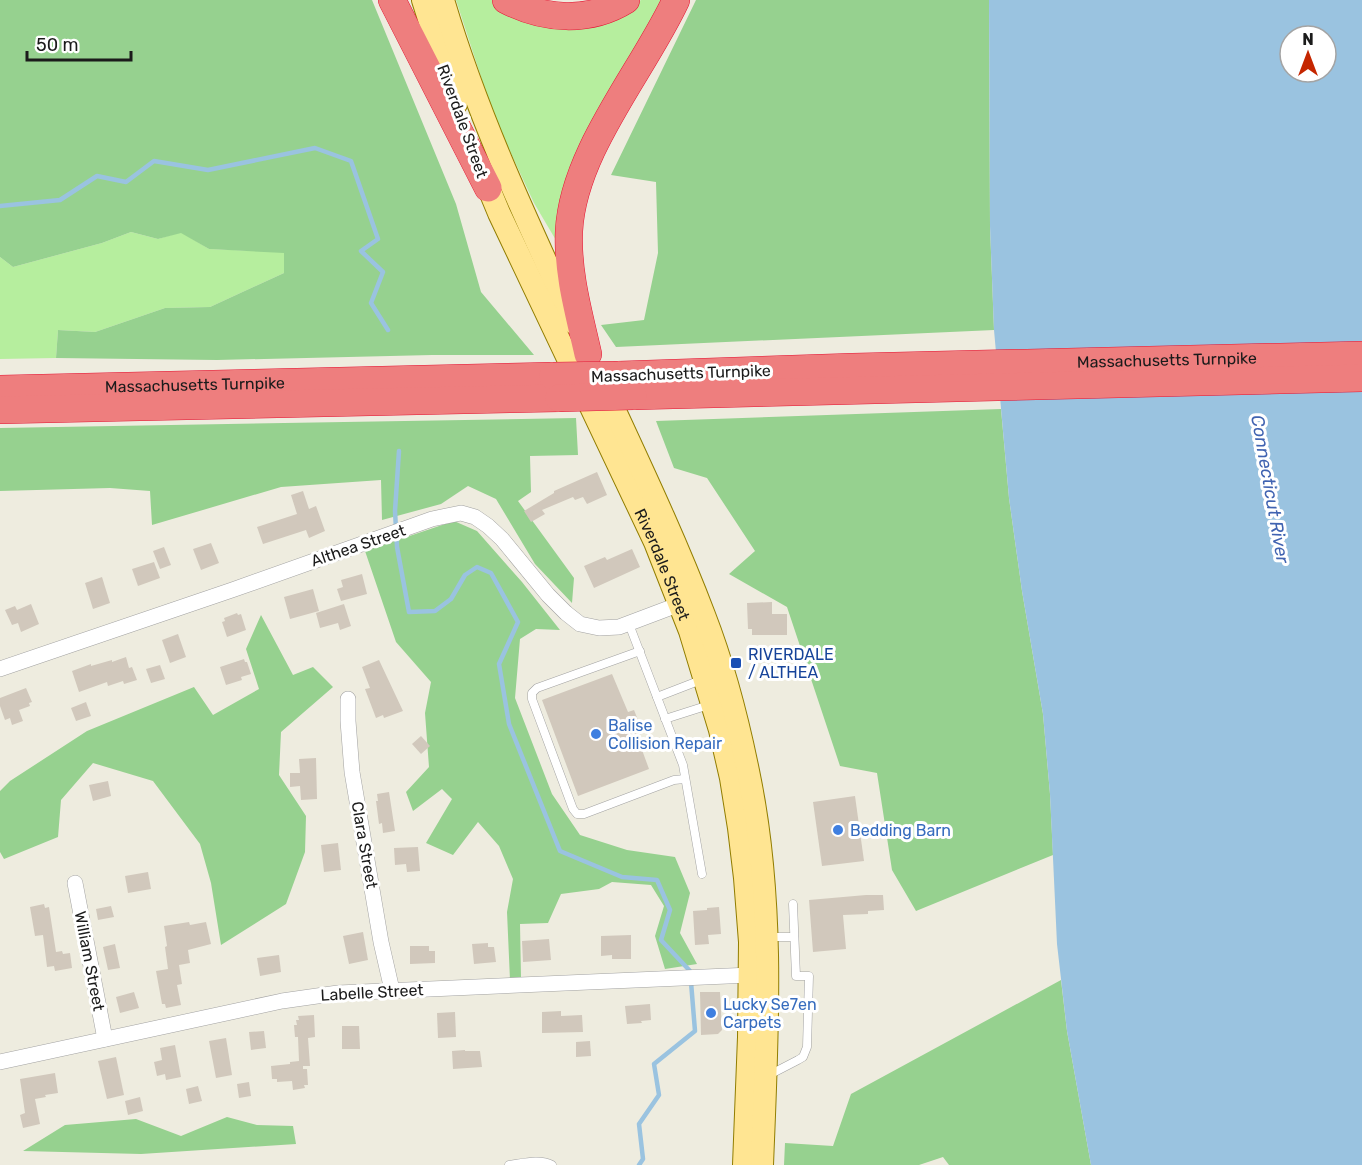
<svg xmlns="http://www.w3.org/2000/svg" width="1362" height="1165" viewBox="0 0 1362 1165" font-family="Rubik,sans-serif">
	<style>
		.grass { fill: #b6ee9e }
		.forest { fill: #96d18f }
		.water { fill: #9ac3e0; fill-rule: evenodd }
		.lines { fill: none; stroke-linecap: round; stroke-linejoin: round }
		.stream { stroke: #9ac3e0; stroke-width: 4.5 }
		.building { fill: #d1c8bc }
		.lane-casing { stroke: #a2a2a2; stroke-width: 9 }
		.street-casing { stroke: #a2a2a2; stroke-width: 16 }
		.primary-casing { stroke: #917d00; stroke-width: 24 }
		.highway-casing { stroke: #e41433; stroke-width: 28 }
		.lane { stroke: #fff; stroke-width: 8 }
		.street { stroke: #fff; stroke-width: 15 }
		.primary { stroke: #ffe592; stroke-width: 22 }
		.highway { stroke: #ee7e7e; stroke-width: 27 }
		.highway-bridge-casing { stroke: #e41433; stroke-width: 28; stroke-linecap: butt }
		.highway-bridge { stroke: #ee7e7e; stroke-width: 27 }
		.transit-dot { fill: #1a4fb4; stroke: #fff; stroke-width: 2 }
		.shop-dot { fill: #3f7fe0; stroke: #fff; stroke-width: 2 }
		.labels { text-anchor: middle; stroke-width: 6; stroke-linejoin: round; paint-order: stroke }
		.street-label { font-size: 16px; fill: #1b1b1b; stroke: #fff }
		.transit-label { font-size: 16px; fill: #164399; stroke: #fff; text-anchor: start }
		.shop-label { font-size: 16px; fill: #366cbe; stroke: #fff; text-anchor: start }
		.water-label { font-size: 18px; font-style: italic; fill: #4063b1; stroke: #fff }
	</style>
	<rect width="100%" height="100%" fill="#eeecdf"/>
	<g class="grass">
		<path d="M456,0H492L503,10L615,16L641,0H666L560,247L534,203L494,117Z"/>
		<path d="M131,232L158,239L181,232L209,249L284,252V273L210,307L165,308L95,332L58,330L56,358L0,359V257L13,267L102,243Z"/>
	</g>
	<g class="forest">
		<path d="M0,0H372L456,204L481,292L534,355H432L217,360L56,358L58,330L95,332L165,308L210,307L284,273V253L209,249L181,233L158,239L131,232L102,243L13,267L0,257Z"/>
		<path d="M696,0H989L990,226L994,330L616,347L601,325L644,320L658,253L656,182L611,175Z"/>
		<path d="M1001,409L1009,498L1022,591L1043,714L1050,794L1053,855L916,911L892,870L877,773L840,766L787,607L729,574L755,551L707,478L674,468L656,421Z"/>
		<path d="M576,418L578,455L530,456L531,492L518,501L574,578L572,603L535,564L496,499L468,486L441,504L382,520L381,480L281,487L152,525L150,491L110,488L0,491V428Z"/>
		<path d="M454,521L477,531L522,582L560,630L536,629L520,639L515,698L552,794L580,835L627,850L675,857L690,893L680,933L697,964L665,969L655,936L664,906L651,885L612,882L599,889L561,894L548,923L520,924L521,978L510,980L507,912L513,879L499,846L478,822L453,855L426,843L452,799L442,789L413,811L406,792L429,767L425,713L431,682L396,642L365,551Z"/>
		<path d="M261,615L293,675L313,667L333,687L281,732L279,775L306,816L305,852L286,904L221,945L211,883L200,844L153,781L93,763L61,800L58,837L4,859L0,852V791L10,781L87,731L194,687L213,715L259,689L246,649Z"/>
		<path d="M1061,980L1067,1031L1091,1165H949L943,1157L919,1165H784L785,1143L833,1146L851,1094Z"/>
		<path d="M227,1117L257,1125L293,1126L296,1144L141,1154L23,1151L65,1125L136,1119L181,1136Z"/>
	</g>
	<path class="water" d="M989,0H1362V1165H1091L1067,1031L1057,944L1050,794L1043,714L1022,591L1009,498L994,330L990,226ZM1290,36H1326V72H1290Z"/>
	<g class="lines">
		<g class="stream">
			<path d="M0,206L60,200L97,176L126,182L154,161L208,170L315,148L351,161L378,239L361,251L383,272L371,303L388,330"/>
			<path d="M399,451L395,511L397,547L409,612L435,611L451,599L465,575L477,567L491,573L518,622L499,664L509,724L560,851L622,877L657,880L670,910L661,940L690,971V973"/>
			<path d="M639,1165L643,1159L639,1124L659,1095L654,1064L695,1031L691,982"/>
		</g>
	</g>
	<g class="building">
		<path d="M597,472L607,495L587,504L583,497L575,500L573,497L542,510L545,514L531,522L524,511L554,493V491Z"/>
		<path d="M303,491L309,509L316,506L325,531L309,538L306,530L263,544L257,527L297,514L291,495Z"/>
		<path d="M211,543L219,563L201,570L193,549Z"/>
		<path d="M164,547L171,565L160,569L153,551Z"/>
		<path d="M632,549L640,567L594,588L584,566L605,557L607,560Z"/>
		<path d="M154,562L160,578L138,586L132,569Z"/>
		<path d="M362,574L367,594L341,601L337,589L343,587L341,580Z"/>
		<path d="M102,577L110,603L93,609L85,583Z"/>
		<path d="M313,589L319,611L290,619L284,597Z"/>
		<path d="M772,602V614H787V635H752V629H748L747,603Z"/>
		<path d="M31,604L39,624L21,632L18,623L12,625L5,610L15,606L17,610Z"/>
		<path d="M344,604L351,626L340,630L338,623L320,628L316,613Z"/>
		<path d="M237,613L238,615L241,614L246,630L227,637L222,622L225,621L224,618Z"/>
		<path d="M178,634L186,657L170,663L162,640Z"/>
		<path d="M126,657L129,668L132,667L137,680L124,684L123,681L108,686L107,682L79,692L72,671L91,664V666L112,660V662Z"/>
		<path d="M244,659L245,662H247L251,674L241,677L242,680L226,685L220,667Z"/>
		<path d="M379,660L403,711L384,718L383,715L376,718L365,689L370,688L362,667Z"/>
		<path d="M160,665L165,679L151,683L146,669Z"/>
		<path d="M612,674L628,712L634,710L640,725L634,728L649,769L578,796L542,700Z"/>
		<path d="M26,688L32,702L29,703L30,706L19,710L23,721L12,725L10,718L5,720L0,706V698Z"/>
		<path d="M86,702L91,716L76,721L71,708Z"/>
		<path d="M421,736L430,746L421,754L412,744Z"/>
		<path d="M316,758L317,799L301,800L300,786L290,787V773H300L299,759Z"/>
		<path d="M108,781L111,796L93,801L89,785Z"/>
		<path d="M389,792L395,831L383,833L382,823L379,824L376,801H378L377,794Z"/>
		<path d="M855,796L864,861L822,866L813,802Z"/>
		<path d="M338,843L341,870L324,872L321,845Z"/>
		<path d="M418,847L420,871L407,872L406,864L395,865L394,848Z"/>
		<path d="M148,872L151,889L128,893L125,876Z"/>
		<path d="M866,895H883L884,910L868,911V914L843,915L846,949L813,952L809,900Z"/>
		<path d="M44,904L45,908L49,907L56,952L62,951L63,954L70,953L72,968L55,971L54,966L47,967L43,935L35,936L30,907Z"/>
		<path d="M111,906L114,917L98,920L96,909Z"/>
		<path d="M719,907L721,934L708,935L709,944L695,945L693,911L707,910V908Z"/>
		<path d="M189,922L190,925L206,922L211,944L188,950L190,963L179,965L182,984L177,985L181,1005L166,1008L165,1004H162L156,971L168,969L165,947L167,946L164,926Z"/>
		<path d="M363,932L368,960L349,964L343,936Z"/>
		<path d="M631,935V959H612V955L601,956V936Z"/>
		<path d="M549,939L551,960L523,962L522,941Z"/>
		<path d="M488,943V947H494L496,962L474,964L472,944Z"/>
		<path d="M115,944L120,968L108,970L103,947Z"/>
		<path d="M410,946H429V951H435V963L410,964Z"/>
		<path d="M279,955L281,972L260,976L257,958Z"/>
		<path d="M134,992L139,1008L120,1013L116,997Z"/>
		<path d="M700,992H720L722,1030L718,1034L701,1035Z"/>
		<path d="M650,1004L651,1020L641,1021L642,1023L627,1024L625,1006Z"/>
		<path d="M561,1011V1016L582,1015L583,1032L542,1033V1012Z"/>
		<path d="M455,1012L456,1037L438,1038L437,1013Z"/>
		<path d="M314,1015L315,1037L308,1038L310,1066H303V1069H307L308,1085H304L305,1088L293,1090L292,1081L277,1082V1079H272L271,1066L290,1064V1062L299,1061L298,1037H295L294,1025H297L296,1020H299L298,1016Z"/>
		<path d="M342,1026H359L360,1049H342Z"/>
		<path d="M264,1031L266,1048L251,1050L249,1032Z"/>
		<path d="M226,1038L232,1075L216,1078L209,1041Z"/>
		<path d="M590,1041L591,1056L576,1057V1042Z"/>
		<path d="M175,1045L181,1077L166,1080L165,1074L157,1076L154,1062L162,1060L160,1048Z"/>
		<path d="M465,1050V1051H480L482,1067L453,1069L452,1051Z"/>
		<path d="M116,1057L124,1095L107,1099L98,1061Z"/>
		<path d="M55,1073L58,1093L45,1095L46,1097L35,1099L40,1124L23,1128L20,1115L25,1113L20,1079Z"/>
		<path d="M249,1082L251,1096L239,1098L237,1084Z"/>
		<path d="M198,1086L202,1101L189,1104L186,1089Z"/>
		<path d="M140,1097L143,1111L128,1115L125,1101Z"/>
	</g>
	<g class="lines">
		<defs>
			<g id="lane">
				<path d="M629,624L683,765L702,874"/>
				<path d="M640,651L537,688L532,693V699L573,809L577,814H584L674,780L685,779"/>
				<path d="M657,697L701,680"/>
				<path d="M665,719L709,705"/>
				<path d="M769,937H794"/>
				<path d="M769,1075L798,1060L803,1057L807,1047L809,976H796L793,904"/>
				<path d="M509,1165C523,1163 540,1158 552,1165"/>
			</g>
			<g id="street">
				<path d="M0,669L232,590L390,534L432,519L461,513L475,517L488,526L502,539L548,595L566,613L580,624L599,628L619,627L680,604"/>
				<path d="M348,699V721L352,772L381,942L392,990"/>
				<path d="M75,883L105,1039"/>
				<path d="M0,1062L282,1001L338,993L751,975"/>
			</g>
			<g id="primary">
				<path d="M423,0L456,104"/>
				<path d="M443,0C476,112 525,217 574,323"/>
				<path id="s1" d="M482,172L499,213L655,542L690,631L720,730L731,778L739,828L745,878L750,942L749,1037L744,1165"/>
				<path d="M602,383C637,459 674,536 704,615C725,669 739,725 750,781C775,908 767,1037 762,1165"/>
			</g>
			<g id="highway">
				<path d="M392,0L488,188"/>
				<path d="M506,0C544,20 589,23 626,0"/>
				<path d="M588,354C579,314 567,273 569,231C573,151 643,71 676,0"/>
				<path id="s2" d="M618,375L853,367L1362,355"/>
				<path id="s3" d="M0,389L553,376"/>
				<path d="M633,396L1362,378"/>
				<path d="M0,410L559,398"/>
			</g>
		</defs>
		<use href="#lane" class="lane-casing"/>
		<use href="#street" class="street-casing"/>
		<use href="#primary" class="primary-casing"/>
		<use href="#highway" class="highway-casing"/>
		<use href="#lane" class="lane"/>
		<use href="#street" class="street"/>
		<use href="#primary" class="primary"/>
		<use href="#highway" class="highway"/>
		<defs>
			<g id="highway-bridge">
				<path d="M553,376L618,375"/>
				<path d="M559,398L633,396"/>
			</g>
		</defs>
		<use href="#highway-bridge" class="highway-bridge-casing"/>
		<use href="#highway-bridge" class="highway-bridge"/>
	</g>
	<rect class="transit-dot" x="730" y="657" width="12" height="12" rx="3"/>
	<g class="shop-dot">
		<circle cx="596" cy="734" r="6"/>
		<circle cx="838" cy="830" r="6"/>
		<circle cx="711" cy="1013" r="6"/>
	</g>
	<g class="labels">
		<g class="street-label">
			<text transform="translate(463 121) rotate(70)" y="6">Riverdale Street</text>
			<text dy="6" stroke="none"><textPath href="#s2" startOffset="549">Massachusetts Turnpike</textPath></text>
			<text transform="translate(681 373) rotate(-2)" y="6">Massachusetts Turnpike</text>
			<text dy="6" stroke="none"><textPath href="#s3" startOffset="195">Massachusetts Turnpike</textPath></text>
			<text transform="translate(358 545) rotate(-19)" y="6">Althea Street</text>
			<text dy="6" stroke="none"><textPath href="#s1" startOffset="432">Riverdale Street</textPath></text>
			<text transform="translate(365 845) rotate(80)" y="6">Clara Street</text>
			<text transform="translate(90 961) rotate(79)" y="6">William Street</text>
			<text transform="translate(372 992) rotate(-3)" y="6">Labelle Street</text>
		</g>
		<g class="transit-label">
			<text x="748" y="660">RIVERDALE<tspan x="748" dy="18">/ ALTHEA</tspan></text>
		</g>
		<g class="shop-label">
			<text x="608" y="731">Balise<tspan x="608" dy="18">Collision Repair</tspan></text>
			<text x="850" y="836">Bedding Barn</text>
			<text x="723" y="1010">Lucky Se7en<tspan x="723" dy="18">Carpets</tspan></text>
		</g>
		<g class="water-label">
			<text transform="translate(1270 489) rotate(80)" y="6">Connecticut River</text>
		</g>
	</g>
	<g transform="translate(1308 54)"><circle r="28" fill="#ffffff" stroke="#a4a4a4" stroke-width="1.5"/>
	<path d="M0-4.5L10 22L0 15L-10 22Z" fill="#c52600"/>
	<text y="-9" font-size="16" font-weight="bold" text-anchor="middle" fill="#1b1b1b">N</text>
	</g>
	<path d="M27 51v9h104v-9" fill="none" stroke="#1b1b1b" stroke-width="3"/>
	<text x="36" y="51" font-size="18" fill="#1b1b1b" stroke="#ffffff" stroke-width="4.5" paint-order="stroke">50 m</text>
</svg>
